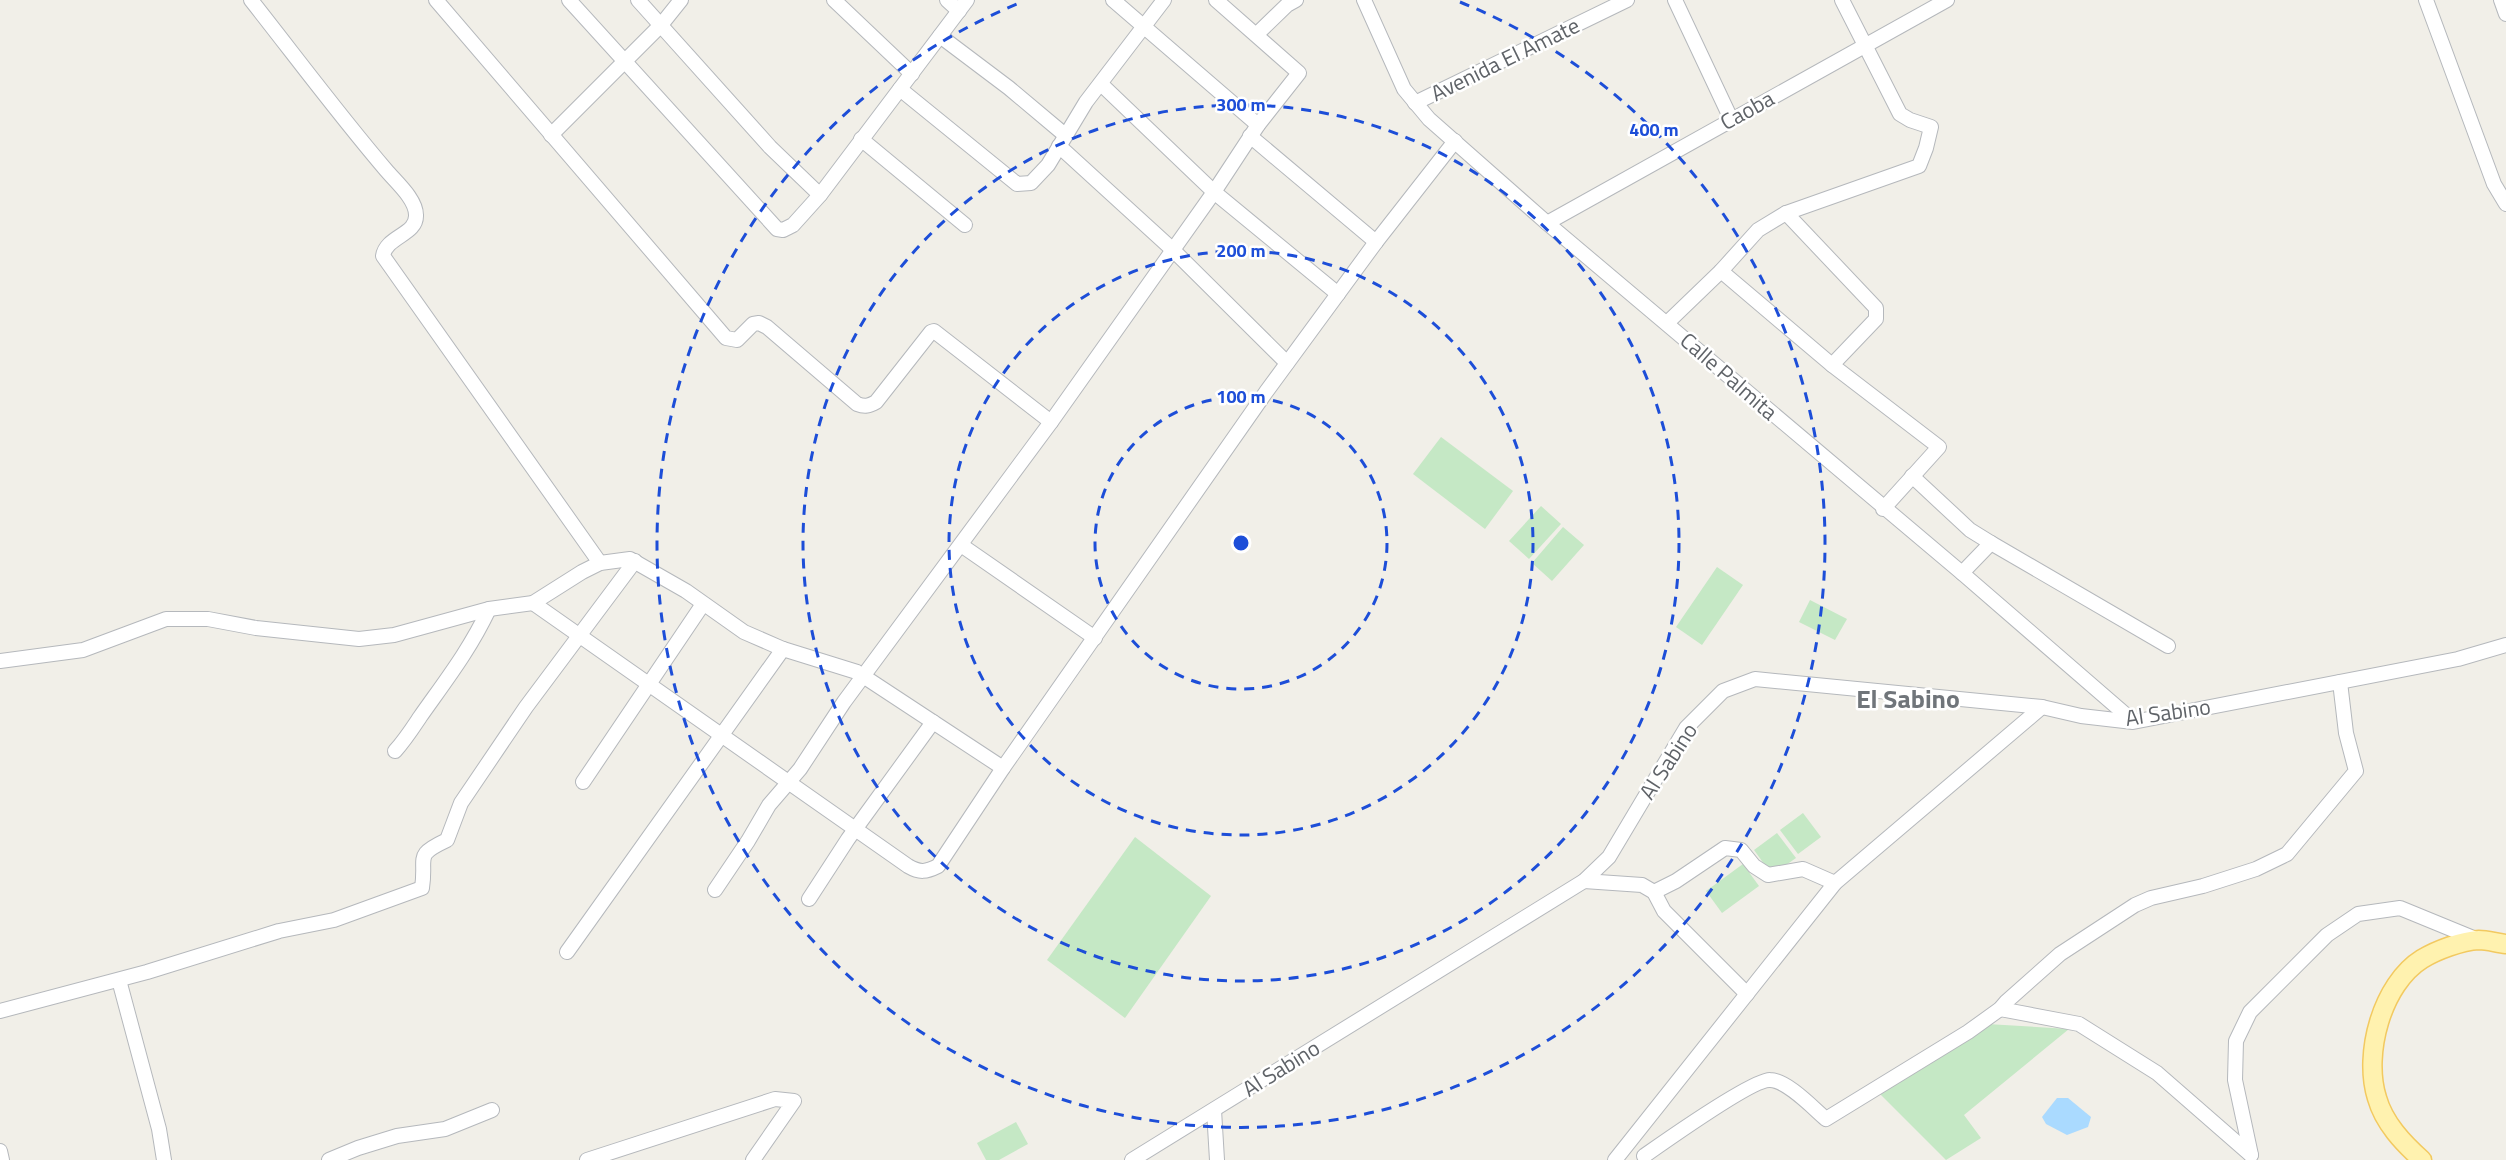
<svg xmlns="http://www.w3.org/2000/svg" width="2506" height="1160" viewBox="0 0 2506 1160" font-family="'Titillium Web',sans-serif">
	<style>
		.green { fill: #c5e8c5 }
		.water { fill: #aadaff }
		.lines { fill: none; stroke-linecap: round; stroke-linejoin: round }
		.minor-casing { stroke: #b5b8bc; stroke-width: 16 }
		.major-casing { stroke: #f2c960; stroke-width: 21 }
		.minor { stroke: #fff; stroke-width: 14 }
		.major { stroke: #fff2af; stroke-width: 18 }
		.ring { fill: none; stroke: #1d4ed8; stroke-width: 3; stroke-dasharray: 10 8 }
		.labels { text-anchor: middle; stroke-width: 5; stroke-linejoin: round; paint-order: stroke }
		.street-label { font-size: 22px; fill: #5f6368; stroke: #fff }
		.quarter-label { font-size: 26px; font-weight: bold; fill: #70757a; stroke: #fff }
		.centre { fill: #1d4ed8; stroke: #fff; stroke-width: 3 }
		.ring-label { font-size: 18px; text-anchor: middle; font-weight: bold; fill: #1d4ed8; stroke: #fff; stroke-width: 5; stroke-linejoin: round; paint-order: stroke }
	</style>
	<rect width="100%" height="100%" fill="#f1efe8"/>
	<g class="green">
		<path d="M1441,437L1513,491L1485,529L1413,474Z"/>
		<path d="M1541,506L1561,524L1529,559L1509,541Z"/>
		<path d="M1563,527L1584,545L1552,581L1532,563Z"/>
		<path d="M1717,567L1743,585L1702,645L1676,627Z"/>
		<path d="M1810,600L1847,619L1835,640L1799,622Z"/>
		<path d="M1803,813L1821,837L1798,854L1780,830Z"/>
		<path d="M1777,833L1796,858L1772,875L1754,850Z"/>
		<path d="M1135,837L1211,896L1125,1018L1047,960Z"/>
		<path d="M1743,864L1759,886L1722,913L1706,891Z"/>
		<path d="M1987,1024L2069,1029L1964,1115L1981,1138L1946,1160L1879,1093Z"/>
		<path d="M1016,1122L1028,1144L999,1160H986L977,1143Z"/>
	</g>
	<path class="water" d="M2057,1098H2068L2091,1117L2088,1127L2067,1135L2046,1124L2042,1117Z"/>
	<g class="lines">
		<defs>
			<g id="minor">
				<path d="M251,0C296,57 339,115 386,170C396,182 416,199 416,215C417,235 386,236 383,256L600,563"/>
				<path d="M436,0L726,338L737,340L753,324L759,323L767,327L857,404C865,407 869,406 876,402L931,332L934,331L1051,422"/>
				<path d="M569,0L777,229L783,230L793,225L820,195L967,0"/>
				<path d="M638,0L770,147L820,195"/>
				<path d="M834,0L912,74"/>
				<path d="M947,0L959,11"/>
				<path d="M1113,0L1258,125"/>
				<path d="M1364,0L1404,89L1429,119L1547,223L1962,573L2133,721"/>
				<path d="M1675,0L1731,119"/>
				<path d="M2426,0L2494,184L2506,204"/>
				<path d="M2501,0L2506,14"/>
				<path d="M1257,34L1287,5L1296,0"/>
				<path d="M940,36L1009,88L1065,135"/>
				<path d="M1101,84L1214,192L1338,294"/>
				<path d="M900,89L1017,184L1031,183L1048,165L1086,102L1164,0"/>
				<path d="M1415,103L1627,0"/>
				<path d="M551,135L661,25L681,0"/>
				<path d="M1250,136L1376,242"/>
				<path d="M861,139L965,225"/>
				<path d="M1059,146L1173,250L1287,363"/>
				<path d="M1786,213L1876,308V319L1832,365"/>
				<path d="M1547,223L1947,0"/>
				<path d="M1721,271L1832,365L1939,447L1883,509"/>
				<path d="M1667,323L1721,271L1758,230L1786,213L1919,166L1926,148L1931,127L1910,120L1900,114L1842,0"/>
				<path d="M1912,476L1970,530L1991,543"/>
				<path d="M961,545L1095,638"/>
				<path d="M1962,573L1991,543L2168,646"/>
				<path d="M533,603L908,866C920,873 926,872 938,866L1003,768L1266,392L1376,242L1455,141"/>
				<path d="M0,661L83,650L166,619H208L256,628L359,639L394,635L489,609L533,603L582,572L600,563L630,559L686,591L744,632L783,649L857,672L1003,768"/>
				<path d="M395,751C405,740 412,729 420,717C446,680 469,651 489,609"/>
				<path d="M583,782L703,604"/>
				<path d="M1584,881L1642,885L1654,892L1664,911L1747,994"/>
				<path d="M715,890L748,841L769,805L800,769L844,702L1051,422L1214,192L1258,125L1299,73L1216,0"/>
				<path d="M1654,892L1676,881L1725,848L1741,850L1754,866L1768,875L1803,869L1835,883"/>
				<path d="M809,899L848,839L933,722"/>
				<path d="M567,952L783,649"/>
				<path d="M119,980L159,1129L164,1160"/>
				<path d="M2000,1009L2079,1024L2157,1073L2251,1155"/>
				<path d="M0,1011L147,972L279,931L334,920L422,888C427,856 413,856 447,840L461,803L526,707L635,561"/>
				<path d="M1214,1110L1217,1160"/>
				<path d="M0,1151L2,1160"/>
				<path d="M2251,1155L2235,1080L2236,1041L2250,1012L2327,935L2358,914L2400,908L2478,940"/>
				<path d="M1644,1156C1664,1142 1753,1079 1770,1080C1787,1080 1814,1109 1826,1119L1968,1032L2000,1009L2006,1002L2060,954L2135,905L2151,898L2203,886L2256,869L2287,854L2356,771L2346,733L2340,682"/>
				<path d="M329,1160L358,1148L397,1136L445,1129L492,1110"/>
				<path d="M587,1160L775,1099L794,1101L753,1160"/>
				<path d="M1132,1160L1584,881L1609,857L1686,728L1723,691L1755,679L2042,707L2081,716L2133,722L2458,659L2506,645"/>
				<path d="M1615,1160L1835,883L2042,707"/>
			</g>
			<path id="major" d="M2422,1160C2403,1143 2384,1123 2377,1098C2363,1054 2382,984 2422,959C2437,950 2461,941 2479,940C2487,940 2497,943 2506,944"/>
		</defs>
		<use href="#minor" class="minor-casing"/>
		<use href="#major" class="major-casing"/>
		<use href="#minor" class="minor"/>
		<use href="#major" class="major"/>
	</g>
	<g class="ring">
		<circle cx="1241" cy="543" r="146"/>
		<circle cx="1241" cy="543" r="292"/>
		<circle cx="1241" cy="543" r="438"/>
		<path d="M1460 2A584 584 0 1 1 1022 2"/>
	</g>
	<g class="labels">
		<g class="street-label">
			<text transform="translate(1505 59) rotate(-26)" y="8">Avenida El Amate</text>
			<text transform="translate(1747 110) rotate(-29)" y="8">Caoba</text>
			<text transform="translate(1729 376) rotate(41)" y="8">Calle Palmita</text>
			<text transform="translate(2168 712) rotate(-8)" y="8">Al Sabino</text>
			<text transform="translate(1668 761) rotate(-57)" y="8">Al Sabino</text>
			<text transform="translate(1281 1068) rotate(-32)" y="8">Al Sabino</text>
		</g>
		<g class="quarter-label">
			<text x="1908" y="708">El Sabino</text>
		</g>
	</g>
	<circle cx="1241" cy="543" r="9" class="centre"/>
	<g class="ring-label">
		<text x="1241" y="111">300 m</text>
		<text x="1654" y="136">400 m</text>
		<text x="1241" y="257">200 m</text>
		<text x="1241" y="403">100 m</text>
	</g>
</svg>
